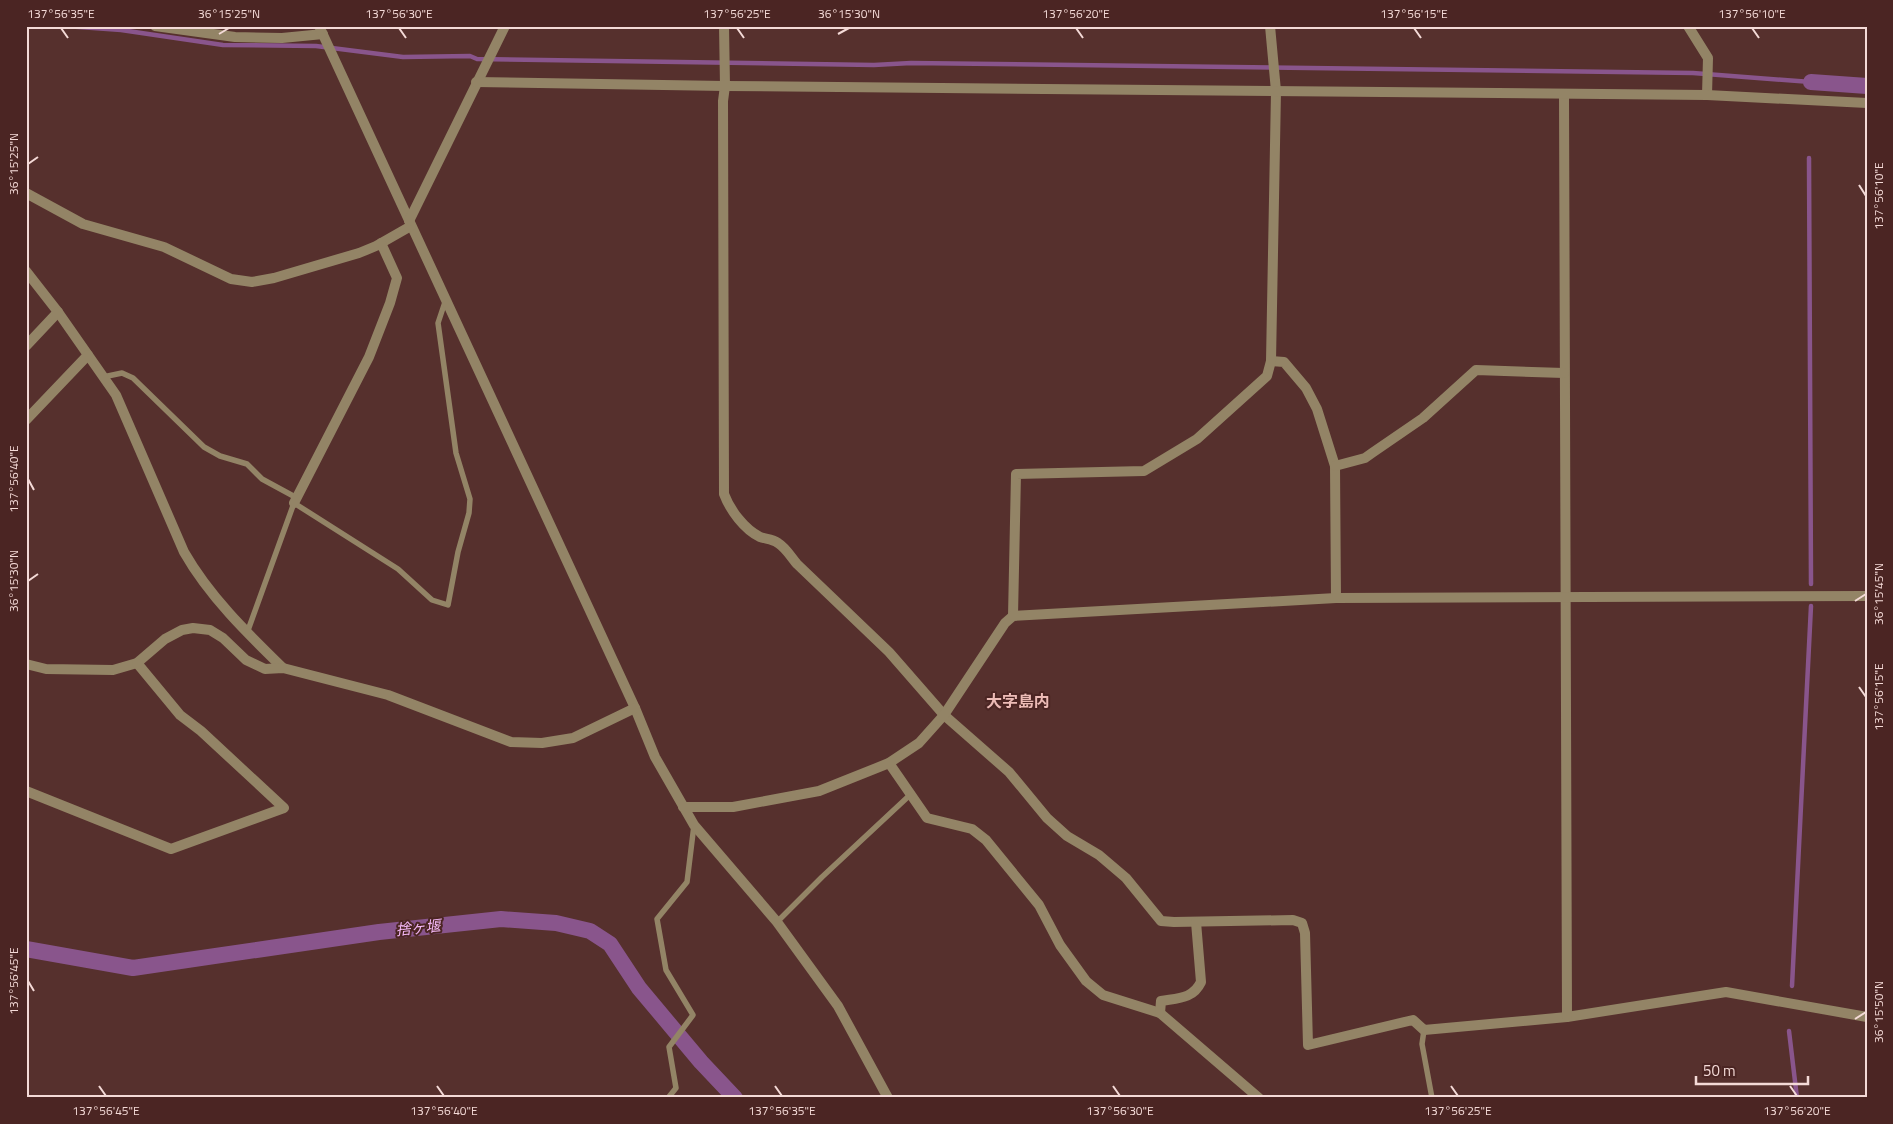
<svg xmlns="http://www.w3.org/2000/svg" width="1893" height="1124" viewBox="0 0 1893 1124" font-family="'Titillium Web','Noto Sans JP',sans-serif">
	<style>
		.lines { fill: none; stroke-linecap: round; stroke-linejoin: round }
		.stream { stroke: #89558c; stroke-width: 4.5 }
		.canal { stroke: #89558c; stroke-width: 16 }
		.service { stroke: #938466; stroke-width: 5.5 }
		.minor { stroke: #938466; stroke-width: 10 }
		.tertiary { stroke: #938466; stroke-width: 10 }
		.ticks { fill: none; stroke: #f4dad7; stroke-width: 2 }
		.labels { text-anchor: middle; stroke-width: 4; stroke-linejoin: round; paint-order: stroke }
		.water-label { font-size: 15px; font-style: italic; fill: #f4b8f7; stroke: #4b2523 }
		.quarter-label { font-size: 16px; font-weight: bold; fill: #ecbbb6; stroke: #4b2523 }
		.neatline { fill: none; stroke: #f4dad7; stroke-width: 2 }
		.ticks-label { font-size: 12px; text-anchor: middle; fill: #f4dad7 }
	</style>
	<rect width="100%" height="100%" fill="#56302d"/>
	<g class="lines">
		<g class="stream">
			<path d="M65,26L121,30L223,45L316,46L403,57L470,56L477,59L874,65L911,63L1693,73L1811,82V87"/>
			<path d="M1809,158L1811,584"/>
			<path d="M1792,986L1811,606"/>
			<path d="M1789,1031L1797,1098"/>
		</g>
		<g class="canal">
			<path d="M1811,82L1867,86"/>
			<path d="M26,949L133,968L379,932L501,919L556,923L590,931L610,944L639,988L701,1062L735,1098"/>
		</g>
		<g class="service">
			<path d="M103,377L122,373L133,378L204,447L220,456L247,464L262,479L297,498"/>
			<path d="M247,633L294,503L398,569L432,600L448,605L458,552L469,513L470,499L456,453L438,323L445,302"/>
			<path d="M777,922L822,877L911,794"/>
			<path d="M1424,1030L1422,1044L1432,1098"/>
			<path d="M668,1098L676,1088L669,1047L693,1015L666,970L657,919L687,882L694,825"/>
		</g>
		<g class="minor">
			<path d="M155,26L235,37L282,38L323,34"/>
			<path d="M319,26L635,708L655,757L694,825L777,922L838,1006L888,1098"/>
			<path d="M724,26L725,86L723,101L724,494C730,510 744,529 760,537C766,539 773,539 778,543C786,548 791,557 797,564L889,652L944,715L1009,772L1047,818L1067,836L1099,855L1126,878L1161,921L1174,922L1293,920L1302,923L1305,933L1308,1045L1413,1020L1424,1030L1567,1017L1726,992L1867,1017"/>
			<path d="M1688,26L1708,58L1707,95"/>
			<path d="M1564,95L1567,1017"/>
			<path d="M26,193L83,224L164,247L231,279L252,282L274,278L359,253L376,246L411,226"/>
			<path d="M409,221L505,26"/>
			<path d="M26,271L58,312L116,395L184,552C209,596 247,633 283,668"/>
			<path d="M26,346L58,312"/>
			<path d="M1271,361L1284,362L1306,388L1317,409L1335,466L1336,598"/>
			<path d="M26,420L88,355"/>
			<path d="M1335,466L1365,458L1372,453L1423,418L1476,370L1564,373"/>
			<path d="M294,503L369,357L390,303L397,278L381,243"/>
			<path d="M1013,616L1016,474L1144,471L1197,439L1267,376L1271,361L1276,91L1270,26"/>
			<path d="M26,664L46,669L113,670L137,663L165,639L182,630L193,628L210,630L223,638L246,660L265,669L283,668L388,695L511,742L542,743L573,738L635,708"/>
			<path d="M889,763L927,818L972,829L986,840L1039,905L1060,945L1086,981L1103,995L1160,1013L1259,1098"/>
			<path d="M26,791L171,849L284,808L201,731L180,715L137,663"/>
			<path d="M683,807H733L819,791L889,763L919,743L944,715L1005,623L1013,616L1336,598L1867,596"/>
			<path d="M1160,1013L1161,1001C1178,998 1193,999 1201,982L1196,922"/>
		</g>
		<path class="tertiary" d="M476,82L725,86L1707,95L1867,103"/>
	</g>
	<path class="ticks" d="M61,28L68,38M399,28L406,38M737,28L744,38M1076,28L1083,38M1414,28L1421,38M1752,28L1759,38M219,34L229,28M838,34L849,28M28,164L38,157M1859,185L1866,196M28,479L34,490M28,581L38,574M1855,601L1866,594M1859,687L1866,697M28,981L34,991M1855,1019L1866,1012M99,1086L106,1096M437,1086L444,1096M775,1086L782,1096M1113,1086L1120,1096M1451,1086L1458,1096M1790,1086L1797,1096"/>
	<g class="labels">
		<g class="water-label">
			<text transform="translate(418 928) rotate(-6)" y="5">捨ヶ堰</text>
		</g>
		<g class="quarter-label">
			<text x="1018" y="707">大字島内</text>
		</g>
	</g>
	<rect width="1893" height="1124" fill="none" stroke="#4b2523" stroke-width="55"/>
	<path d="M1696 1076v8h112v-8" fill="none" stroke="#f4dad7" stroke-width="2.5"/>
	<text x="1703" y="1076" font-size="15" fill="#f4dad7" stroke="#4b2523" stroke-width="4" paint-order="stroke">50 m</text>
	<rect x="28" y="28" width="1838" height="1068" class="neatline"/>
	<g class="ticks-label">
		<text x="61" y="18">137°56'35"E</text>
		<text x="229" y="18">36°15'25"N</text>
		<text x="399" y="18">137°56'30"E</text>
		<text x="737" y="18">137°56'25"E</text>
		<text x="849" y="18">36°15'30"N</text>
		<text x="1076" y="18">137°56'20"E</text>
		<text x="1414" y="18">137°56'15"E</text>
		<text x="1752" y="18">137°56'10"E</text>
		<text transform="translate(14 164) rotate(-90)" y="4">36°15'25"N</text>
		<text transform="translate(1879 196) rotate(-90)" y="4">137°56'10"E</text>
		<text transform="translate(14 479) rotate(-90)" y="4">137°56'40"E</text>
		<text transform="translate(14 581) rotate(-90)" y="4">36°15'30"N</text>
		<text transform="translate(1879 594) rotate(-90)" y="4">36°15'45"N</text>
		<text transform="translate(1879 697) rotate(-90)" y="4">137°56'15"E</text>
		<text transform="translate(14 981) rotate(-90)" y="4">137°56'45"E</text>
		<text transform="translate(1879 1012) rotate(-90)" y="4">36°15'50"N</text>
		<text x="106" y="1115">137°56'45"E</text>
		<text x="444" y="1115">137°56'40"E</text>
		<text x="782" y="1115">137°56'35"E</text>
		<text x="1120" y="1115">137°56'30"E</text>
		<text x="1458" y="1115">137°56'25"E</text>
		<text x="1797" y="1115">137°56'20"E</text>
	</g>
</svg>
